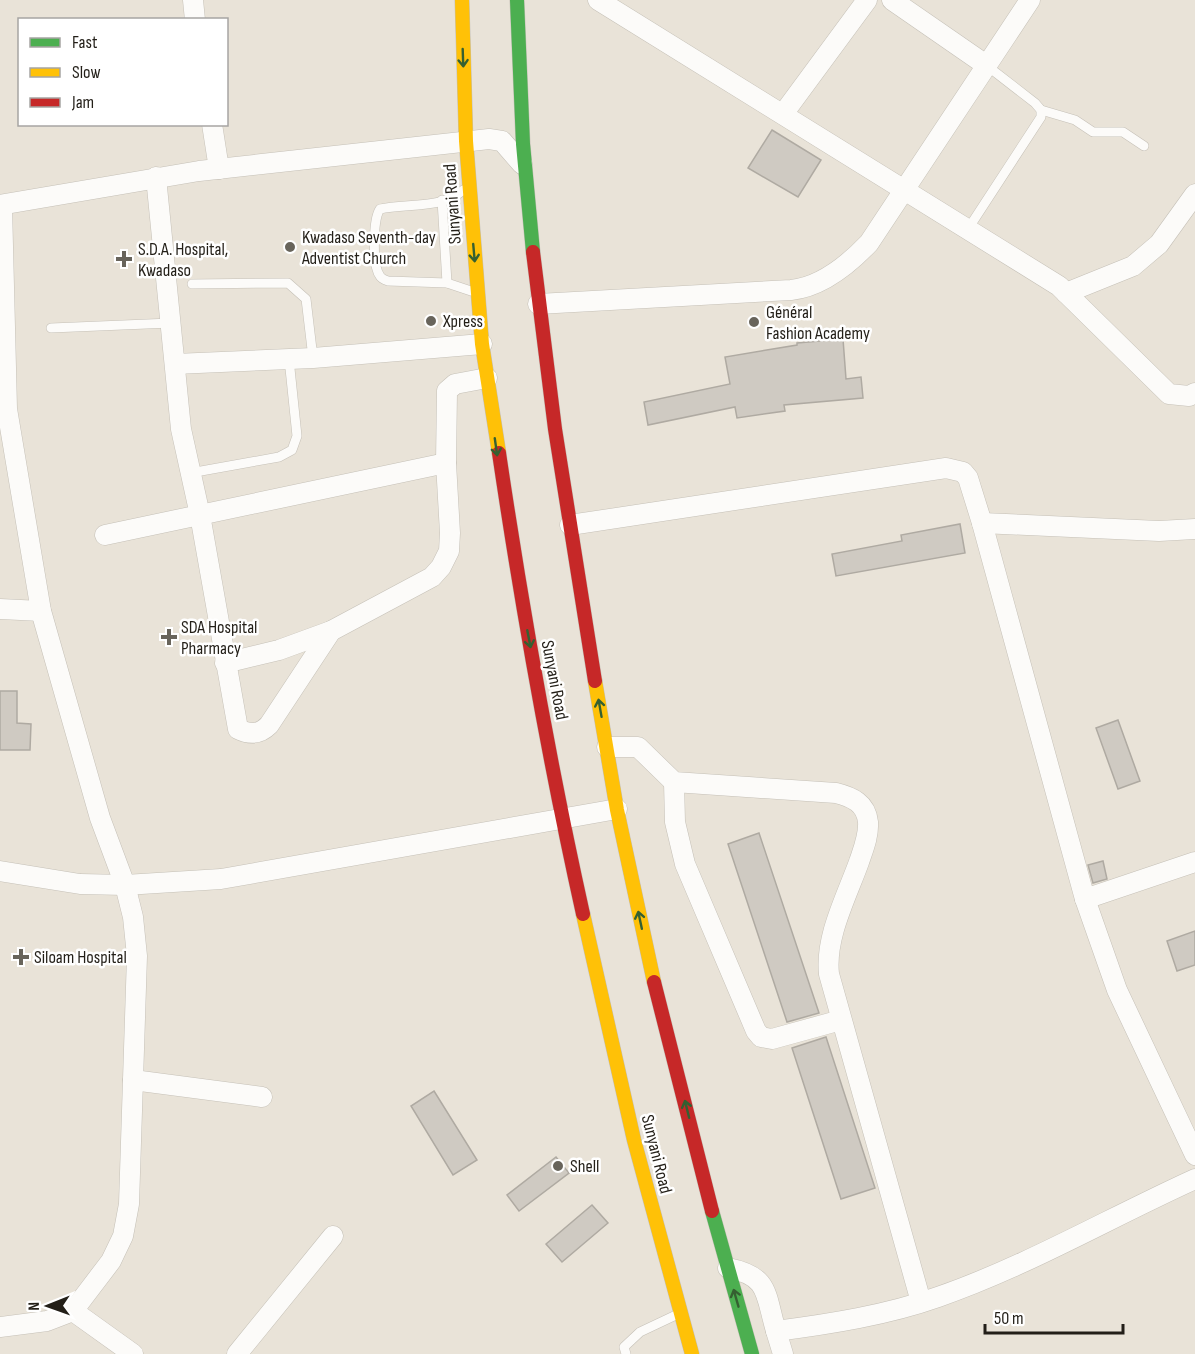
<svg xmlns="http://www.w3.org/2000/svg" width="1195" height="1354" viewBox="0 0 1195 1354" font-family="'Sofia Sans Condensed',sans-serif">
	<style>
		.building { fill: #cfcac2; stroke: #afaaa2; stroke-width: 1.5 }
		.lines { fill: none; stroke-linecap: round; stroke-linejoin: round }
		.lane-casing { stroke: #c5c0b7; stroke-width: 10 }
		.street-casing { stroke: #c5c0b7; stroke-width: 21 }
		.fast-casing { stroke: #c5c0b7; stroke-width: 15 }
		.slow-casing { stroke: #c5c0b7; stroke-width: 15 }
		.jam-casing { stroke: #c5c0b7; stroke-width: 15 }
		.lane { stroke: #fcfbf9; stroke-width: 9 }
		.street { stroke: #fcfbf9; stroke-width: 20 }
		.fast { stroke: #4caf50; stroke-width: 14 }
		.slow { stroke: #ffc107; stroke-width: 14 }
		.jam { stroke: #c62828; stroke-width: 14 }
		.oneway { stroke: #356031 }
		.poi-dot { fill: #68645b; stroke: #fff; stroke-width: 2 }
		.labels { text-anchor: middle; stroke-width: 5; stroke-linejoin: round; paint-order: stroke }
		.street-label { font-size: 18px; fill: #231f18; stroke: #fff }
		.poi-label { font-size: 18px; fill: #231f18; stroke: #fff; text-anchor: start }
	</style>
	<rect width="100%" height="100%" fill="#e9e3d8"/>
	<g class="building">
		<path d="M772,130L821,160L798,197L748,168Z"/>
		<path d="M843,339L846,379L861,377L863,398L784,405L785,411L737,418L735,407L648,425L644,402L730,384L725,357L797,345V343Z"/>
		<path d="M960,524L965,553L836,576L832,554L902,541L901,535Z"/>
		<path d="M0,691H17V723L31,724L30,750H0Z"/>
		<path d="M1118,720L1140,781L1118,789L1096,728Z"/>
		<path d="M759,833L819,1013L787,1022L728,844Z"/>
		<path d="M1103,861L1107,879L1093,883L1088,865Z"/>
		<path d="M1195,931V965L1177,971L1167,941Z"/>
		<path d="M826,1037L875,1188L841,1199L792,1048Z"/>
		<path d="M434,1091L477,1160L453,1175L411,1106Z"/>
		<path d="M556,1157L569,1173L519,1211L507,1195Z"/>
		<path d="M592,1205L608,1223L562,1262L546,1244Z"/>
	</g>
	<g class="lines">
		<defs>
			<g id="lane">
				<path d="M1041,110L1075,120L1093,132H1123L1144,146"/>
				<path d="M463,190C445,209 405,203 380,209C373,219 372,266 380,276C381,278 385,280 388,281L447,283L471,291"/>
				<path d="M442,200L447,283"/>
				<path d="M968,229L1041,117V110L1035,103L986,65"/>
				<path d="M192,284L288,283L306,299L313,358"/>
				<path d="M51,328L171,323"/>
				<path d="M190,473L279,457L292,450L297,436L289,359"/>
				<path d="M626,1354L624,1347L640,1332L676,1315"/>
			</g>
			<g id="street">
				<path d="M193,0L195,20"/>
				<path d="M598,0L1059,286L1169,394L1189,396L1195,393"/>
				<path d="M892,0L986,65"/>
				<path d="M783,114L867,0"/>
				<path d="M212,124L219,169"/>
				<path d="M156,177L181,429L200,515L238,729C250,735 259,735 269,725L331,631"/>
				<path d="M0,205L199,171L489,139L502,141L522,164"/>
				<path d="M1066,293L1133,266L1159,244L1195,194"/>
				<path d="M538,304L791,290C821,287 848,265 869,243L1030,0"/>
				<path d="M175,364L313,358L482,344"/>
				<path d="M982,523L1159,531L1195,529"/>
				<path d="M570,525L946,468L963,472L968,478L982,523L1085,899L1117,990L1195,1155"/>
				<path d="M105,535L446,463"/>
				<path d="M0,609L41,611"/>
				<path d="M225,663L279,650L331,631L432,577L441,567L449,551L450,533L446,463L447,391L455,384L487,378"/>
				<path d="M607,747H638L674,782L836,793C852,797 866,803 868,822C869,836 863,850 859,862C846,898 825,937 829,974L921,1302"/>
				<path d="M674,782L675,822L685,864L756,1031L761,1037L772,1039L841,1020"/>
				<path d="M0,871L80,884L125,885L221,879L617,809"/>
				<path d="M1085,899L1195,862"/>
				<path d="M133,1080L262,1097"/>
				<path d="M728,1268C770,1276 765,1294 776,1331C830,1324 887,1315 938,1297C1027,1266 1109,1218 1195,1179"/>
				<path d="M73,1311L133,1354"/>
				<path d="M0,1327L47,1321L73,1311L111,1261L123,1236L129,1204L137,956L133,917L125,885L100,818L41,611L7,409L2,206"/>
				<path d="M776,1331L783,1354"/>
				<path d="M237,1354L333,1236"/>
			</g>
			<g id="fast">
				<path d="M517,0L523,144L533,252"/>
				<path d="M712,1211L752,1354"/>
			</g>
			<g id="slow">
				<path d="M462,0L466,141L482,344L499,453"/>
				<path d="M595,681L617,810L654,982"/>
				<path d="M583,914L634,1140L692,1354"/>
			</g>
			<g id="jam">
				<path d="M533,252L555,429L595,681"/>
				<path d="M499,453C522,608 549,761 583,914"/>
				<path d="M654,982L712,1211"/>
			</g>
		</defs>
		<use href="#lane" class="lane-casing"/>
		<use href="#street" class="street-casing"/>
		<use href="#fast" class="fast-casing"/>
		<use href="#slow" class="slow-casing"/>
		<use href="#jam" class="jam-casing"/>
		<use href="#lane" class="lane"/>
		<use href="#street" class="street"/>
		<use href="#fast" class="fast"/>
		<use href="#slow" class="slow"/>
		<use href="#jam" class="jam"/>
	</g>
	<defs><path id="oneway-shaft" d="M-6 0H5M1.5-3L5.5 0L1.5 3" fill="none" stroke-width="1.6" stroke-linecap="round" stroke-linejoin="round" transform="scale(1.5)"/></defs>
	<g class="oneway">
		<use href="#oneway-shaft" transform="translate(463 58) rotate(88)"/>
		<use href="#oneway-shaft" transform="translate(474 253) rotate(85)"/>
		<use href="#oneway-shaft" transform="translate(496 447) rotate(82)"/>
		<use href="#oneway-shaft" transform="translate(529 639) rotate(79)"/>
		<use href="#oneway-shaft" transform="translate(600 708) rotate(-100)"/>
		<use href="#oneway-shaft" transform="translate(640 920) rotate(-102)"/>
		<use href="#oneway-shaft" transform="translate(687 1109) rotate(-104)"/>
		<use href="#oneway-shaft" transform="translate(736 1298) rotate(-106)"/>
	</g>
	<g class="poi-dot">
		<circle cx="290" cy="247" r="6"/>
		<path d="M121 250h6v6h6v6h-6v6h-6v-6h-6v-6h6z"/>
		<circle cx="431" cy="321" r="6"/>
		<circle cx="754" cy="322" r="6"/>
		<path d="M166 628h6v6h6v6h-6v6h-6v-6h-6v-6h6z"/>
		<path d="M18 948h6v6h6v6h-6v6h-6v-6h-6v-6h6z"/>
		<circle cx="558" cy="1166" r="6"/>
	</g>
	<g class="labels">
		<g class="street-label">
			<text transform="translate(452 204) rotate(-94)" y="6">Sunyani Road</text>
			<text transform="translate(555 680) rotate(79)" y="6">Sunyani Road</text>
			<text transform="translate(657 1154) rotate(76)" y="6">Sunyani Road</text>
		</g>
		<g class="poi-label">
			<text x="302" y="243">Kwadaso Seventh-day<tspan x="302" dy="21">Adventist Church</tspan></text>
			<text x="138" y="255">S.D.A. Hospital,<tspan x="138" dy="21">Kwadaso</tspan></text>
			<text x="766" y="318">Général<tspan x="766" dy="21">Fashion Academy</tspan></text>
			<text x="443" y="327">Xpress</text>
			<text x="181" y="633">SDA Hospital<tspan x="181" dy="21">Pharmacy</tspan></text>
			<text x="34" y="963">Siloam Hospital</text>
			<text x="570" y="1172">Shell</text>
		</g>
	</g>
	<rect x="18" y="18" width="210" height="108" fill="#ffffff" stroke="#a7a5a3" stroke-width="1.5"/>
	<rect x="30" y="38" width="30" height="9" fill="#4caf50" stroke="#a7a5a3" stroke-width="1.5"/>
	<text x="72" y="48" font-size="18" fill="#231f18">Fast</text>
	<rect x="30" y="68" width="30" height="9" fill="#ffc107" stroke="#a7a5a3" stroke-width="1.5"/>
	<text x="72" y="78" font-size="18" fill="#231f18">Slow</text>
	<rect x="30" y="98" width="30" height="9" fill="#c62828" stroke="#a7a5a3" stroke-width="1.5"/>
	<text x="72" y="108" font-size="18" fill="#231f18">Jam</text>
	<g transform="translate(48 1306) rotate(269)" stroke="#ffffff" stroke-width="4.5" paint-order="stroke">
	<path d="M0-4.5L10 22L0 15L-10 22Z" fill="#231f18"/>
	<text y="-9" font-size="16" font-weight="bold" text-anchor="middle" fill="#231f18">N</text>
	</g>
	<path d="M985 1324v9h138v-9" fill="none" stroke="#231f18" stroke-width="3"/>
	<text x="994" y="1324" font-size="18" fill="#231f18" stroke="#ffffff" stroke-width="4.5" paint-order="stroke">50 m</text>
</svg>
